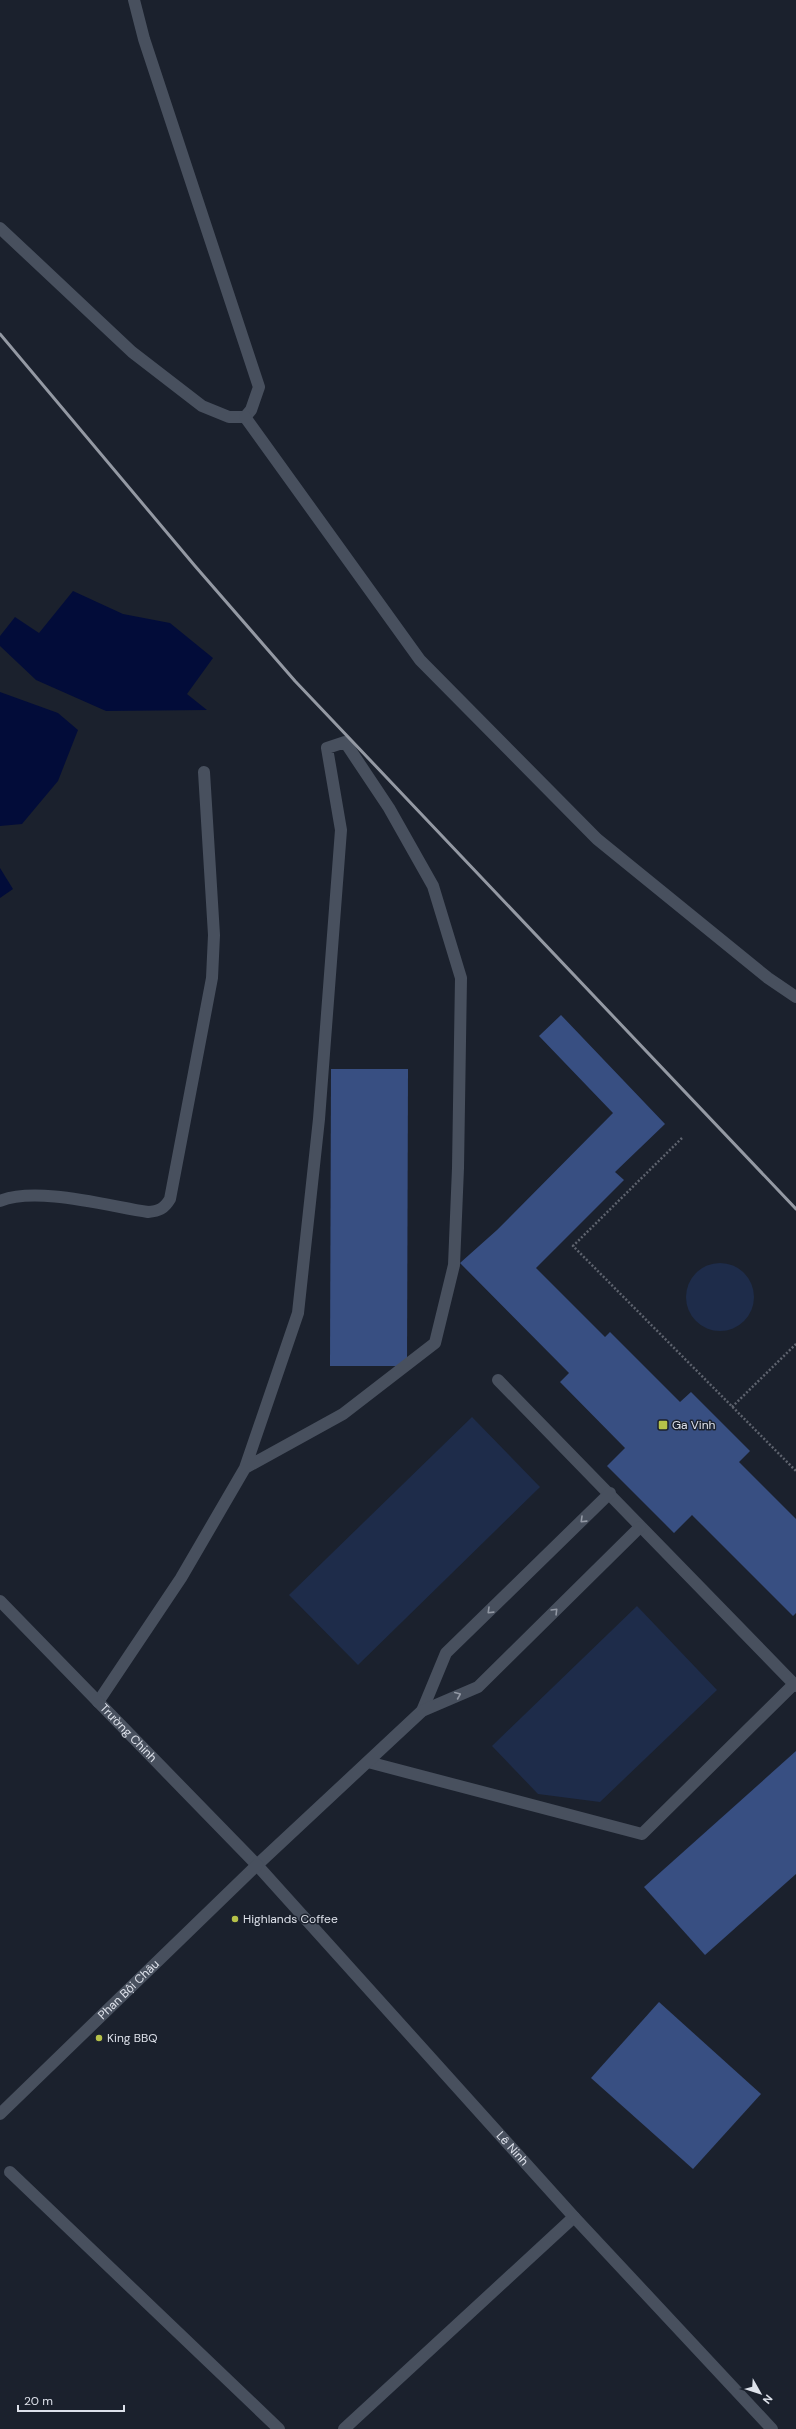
<svg xmlns="http://www.w3.org/2000/svg" width="796" height="2429" viewBox="0 0 796 2429" font-family="'DM Sans',sans-serif">
	<style>
		.green { fill: #1e2c4a }
		.water { fill: #020c39 }
		.building { fill: #384f82 }
		.lines { fill: none; stroke-linecap: round; stroke-linejoin: round }
		.path { stroke: #5e636e; stroke-width: 2.5; stroke-dasharray: 2 2; stroke-linecap: butt }
		.lane { stroke: #48505e; stroke-width: 12 }
		.street { stroke: #48505e; stroke-width: 12 }
		.secondary { stroke: #48505e; stroke-width: 12 }
		.rail { stroke: #9499a3; stroke-width: 3 }
		.oneway { stroke: #9298a4 }
		.poi-dot { fill: #b6c249; stroke: #1b212d; stroke-width: 1.5 }
		.labels { text-anchor: middle; stroke-width: 3; stroke-linejoin: round; paint-order: stroke }
		.poi-label { font-size: 12px; fill: #dde1ea; stroke: #1b212d; text-anchor: start }
		.street-label { font-size: 12px; fill: #dde1ea; stroke: #1b212d }
	</style>
	<rect width="100%" height="100%" fill="#1b212d"/>
	<g class="green">
		<circle cx="720" cy="1297" r="34"/>
		<path d="M472,1417L540,1487L358,1665L289,1595Z"/>
		<path d="M637,1606L717,1690L600,1802L538,1794L492,1746Z"/>
	</g>
	<g class="water">
		<path d="M73,591L123,614L170,623L213,658L187,694L207,710L106,711L36,680L0,646V636L15,617L39,633Z"/>
		<path d="M0,692L58,713L78,730L58,781L22,824L0,826Z"/>
		<path d="M0,868L13,889L0,898Z"/>
	</g>
	<g class="building">
		<path d="M561,1015L665,1124L615,1172L624,1180L536,1268L605,1337L610,1332L680,1402L691,1392L750,1451L739,1462L796,1519V1613L793,1616L692,1515L674,1533L607,1466L625,1448L560,1382L569,1373L460,1263L497,1230L613,1113L539,1036Z"/>
		<path d="M331,1069H408L407,1366H330Z"/>
		<path d="M796,1751V1874L705,1955L644,1887Z"/>
		<path d="M659,2002L761,2094L693,2169L591,2078Z"/>
	</g>
	<g class="lines">
		<g class="path">
			<path d="M682,1138L573,1246L796,1471"/>
			<path d="M732,1407L796,1344"/>
		</g>
		<g class="lane">
			<path d="M98,1702L181,1578L245,1468L298,1313L319,1119L341,830L327,748L345,742L389,808L433,886L461,978L458,1168L454,1265L435,1343L343,1414L245,1468"/>
			<path d="M10,2172L279,2429"/>
			<path d="M344,2429L574,2217"/>
		</g>
		<g class="street">
			<path d="M0,228L132,352L202,406L229,417H245L251,410L259,387L144,39L134,0"/>
			<path d="M245,417L420,660L597,839L768,978L796,997"/>
			<path d="M0,1201C36,1186 108,1206 148,1212C159,1211 164,1209 170,1199L212,978L214,935L204,772"/>
			<path d="M498,1380L796,1686"/>
			<path d="M422,1711L446,1653L610,1493"/>
			<path d="M368,1762L642,1834L794,1684"/>
			<path d="M257,1865L422,1711L478,1687L640,1527"/>
		</g>
		<g class="secondary">
			<path id="s1" d="M0,1601L257,1865L574,2217L772,2429"/>
			<path id="s2" d="M0,2114L257,1865"/>
		</g>
		<path class="rail" d="M0,334L195,566L295,681L796,1209"/>
	</g>
	<defs><path id="oneway-chevron" d="M-2-3.5L2.5 0L-2 3.5" fill="none" stroke-width="1.6" stroke-linecap="round" stroke-linejoin="round"/></defs>
	<g class="oneway">
		<use href="#oneway-chevron" transform="translate(583 1520) rotate(136)"/>
		<use href="#oneway-chevron" transform="translate(490 1611) rotate(136)"/>
		<use href="#oneway-chevron" transform="translate(555 1611) rotate(-45)"/>
		<use href="#oneway-chevron" transform="translate(458 1695) rotate(-23)"/>
	</g>
	<g class="poi-dot">
		<rect x="658" y="1420" width="10" height="10" rx="2"/>
		<circle cx="235" cy="1919" r="4"/>
		<circle cx="99" cy="2038" r="4"/>
	</g>
	<g class="labels">
		<g class="poi-label">
			<text x="672" y="1429">Ga Vinh</text>
			<text x="243" y="1923">Highlands Coffee</text>
			<text x="107" y="2042">King BBQ</text>
		</g>
		<g class="street-label">
			<text dy="4" stroke="none"><textPath href="#s1" startOffset="184">Trường Chinh</textPath></text>
			<text dy="4" stroke="none"><textPath href="#s2" startOffset="179">Phan Bội Châu</textPath></text>
			<text dy="4" stroke="none"><textPath href="#s1" startOffset="750">Lê Ninh</textPath></text>
		</g>
	</g>
	<g transform="translate(760 2393) rotate(129)" stroke="#1b212d" stroke-width="3" paint-order="stroke">
	<path d="M0-3L7 15L0 10L-7 15Z" fill="#dde1ea"/>
	<text y="-6" font-size="11" font-weight="bold" text-anchor="middle" fill="#dde1ea">N</text>
	</g>
	<path d="M18 2405v6h106v-6" fill="none" stroke="#dde1ea" stroke-width="2"/>
	<text x="24" y="2405" font-size="12" fill="#dde1ea" stroke="#1b212d" stroke-width="3" paint-order="stroke">20 m</text>
</svg>
